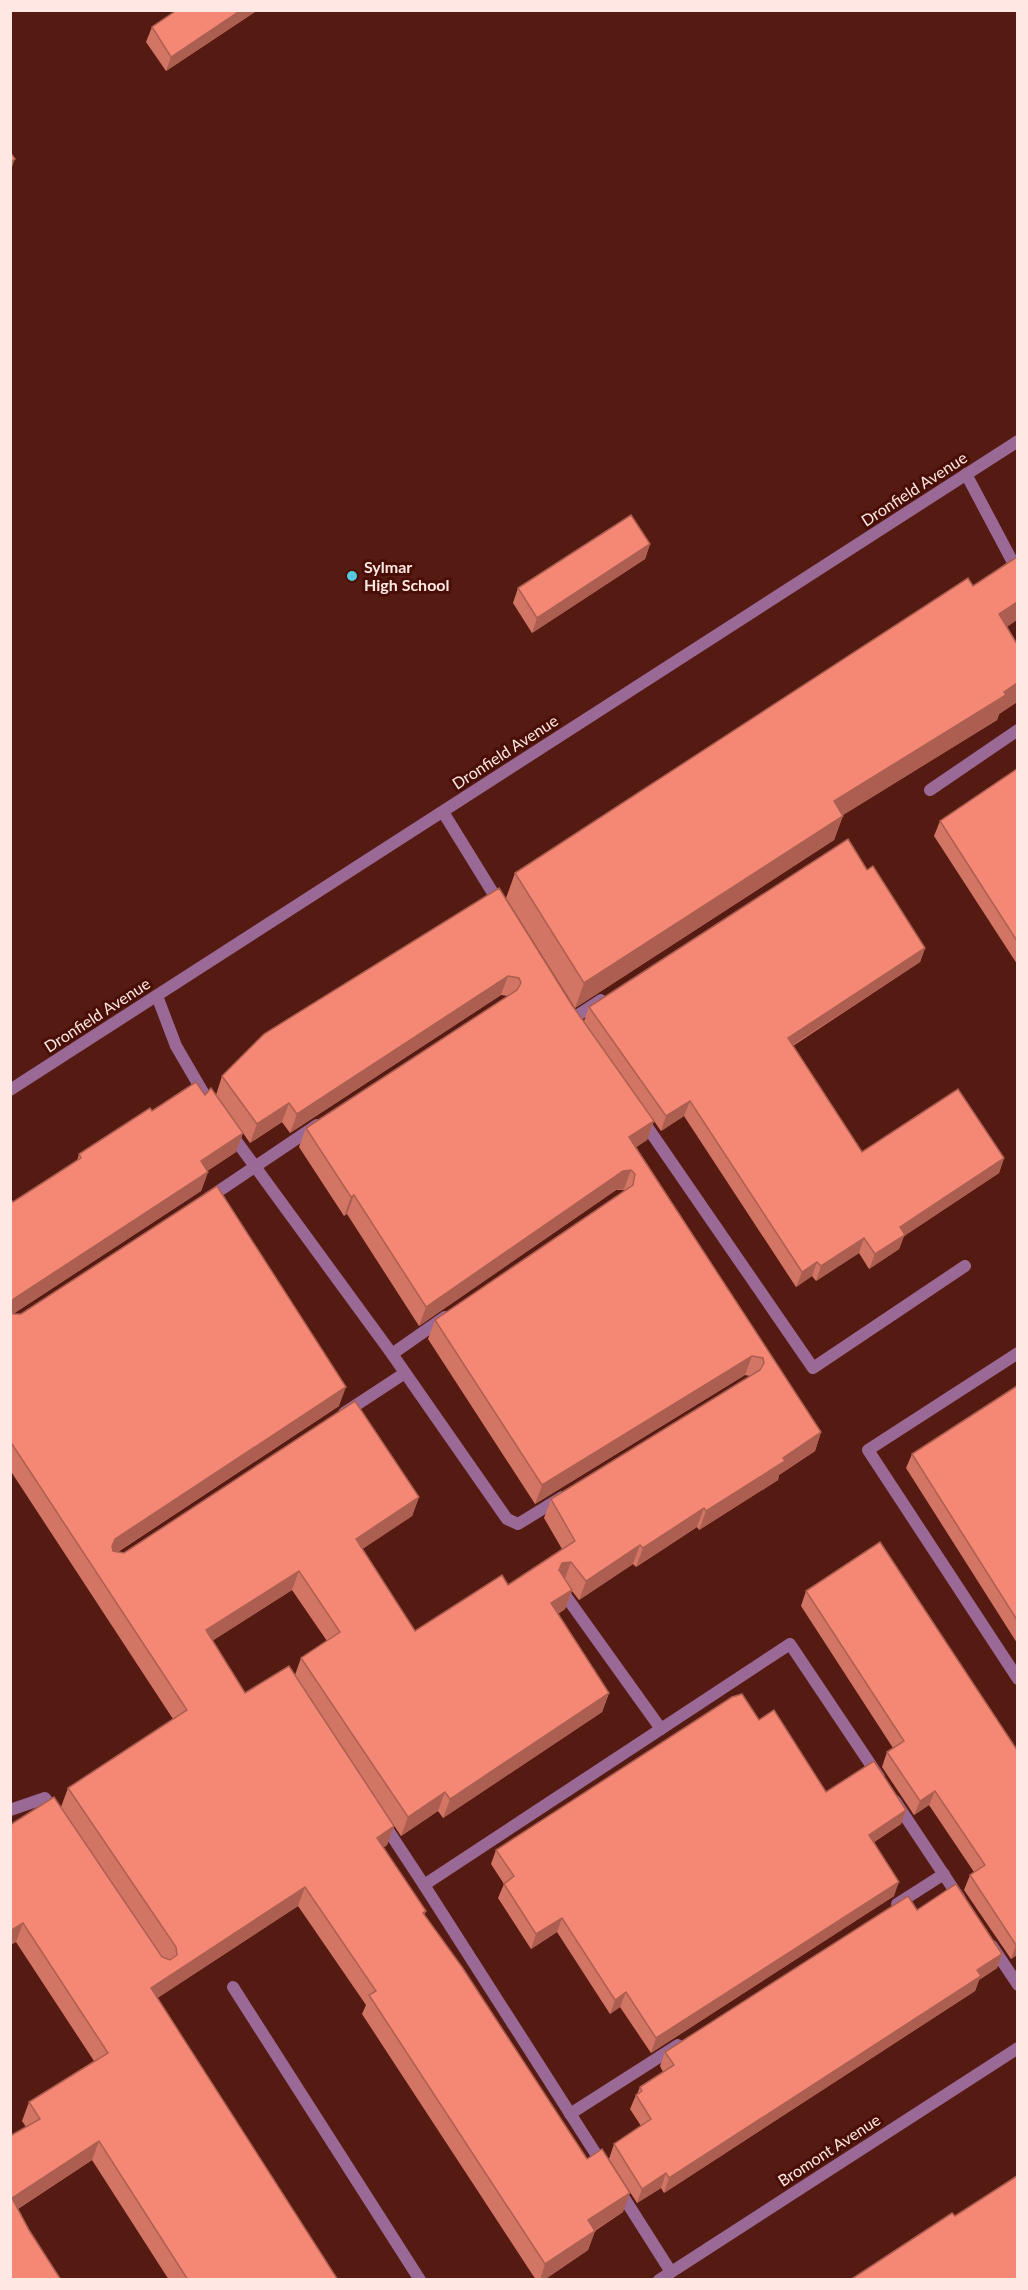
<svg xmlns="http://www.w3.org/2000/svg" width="1028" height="2290" viewBox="0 0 1028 2290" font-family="Lato,sans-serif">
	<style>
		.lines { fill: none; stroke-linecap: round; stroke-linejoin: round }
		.service { stroke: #9b6995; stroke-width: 12 }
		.minor { stroke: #9b6995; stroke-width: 12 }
		.wall { fill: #d37564; fill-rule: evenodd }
		.shaded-wall { fill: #ac5f51 }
		.building { fill: #f58874; stroke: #ac5f51; stroke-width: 1.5 }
		.poi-dot { fill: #55cadf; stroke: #490f07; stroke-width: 2 }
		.labels { text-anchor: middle; stroke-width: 6; stroke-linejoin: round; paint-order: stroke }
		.street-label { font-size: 16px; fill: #ffe8e3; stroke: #490f07 }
		.poi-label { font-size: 16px; font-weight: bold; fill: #ffe8e3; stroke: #490f07; text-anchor: start }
	</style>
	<rect width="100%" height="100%" fill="#551a12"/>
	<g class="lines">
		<g class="service">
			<path d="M966,474L1018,572"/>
			<path d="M930,790L1018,730"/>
			<path d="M443,812L501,906"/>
			<path d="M157,996L176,1046L204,1094"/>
			<path d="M572,1019L601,1000"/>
			<path d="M641,1118L813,1368L965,1266"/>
			<path d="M229,1131L392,1354L507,1519L518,1524L562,1497"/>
			<path d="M207,1199L317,1125"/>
			<path d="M1018,1353L868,1450L1018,1679"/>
			<path d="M392,1354L445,1317"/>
			<path d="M344,1413L405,1373"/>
			<path d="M560,1588L661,1729"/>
			<path d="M895,1801L960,1899"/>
			<path d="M10,1810L45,1798L56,1813"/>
			<path d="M382,1821L424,1885"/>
			<path d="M897,1904L944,1874"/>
			<path d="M992,1946L1018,1985"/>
			<path d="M233,1987L420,2280"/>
			<path d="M570,2114L678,2045"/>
			<path d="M603,2165L424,1885L790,1644L879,1777"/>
			<path d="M619,2190L671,2272"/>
		</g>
		<g class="minor">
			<path d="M10,1090L1018,441"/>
			<path d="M659,2280L1018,2048"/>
		</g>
	</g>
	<g class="wall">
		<path d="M258,10L166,71L146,42L152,27Z"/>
		<path d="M650,544L645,559L532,633L513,603L518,588Z"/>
		<path d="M1007,627L1017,644V702L999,714L997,720L843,815L834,840L575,1008L506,898L515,873Z"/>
		<path d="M1017,769V964L934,836L940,821Z"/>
		<path d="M867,870L925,948L920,962L793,1046L862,1152L1004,1158L999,1173L904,1236L899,1249L869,1269L859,1253L816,1281L812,1276L796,1287L684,1116L661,1131L654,1121L647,1140L636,1147L821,1432L815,1451L779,1475L778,1480L699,1530L697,1527L636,1567L633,1564L579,1600L572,1591L565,1609L558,1614L609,1693L602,1712L443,1818L438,1811L401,1836L389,1818L394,1826L387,1845L383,1848L426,1911L424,1915L623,2212L595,2231L588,2250L544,2280H536L362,2014L366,2005L298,1906L157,1998L338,2280H169L92,2160L18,2209L10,2280L26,2127L22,2121L29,2102L94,2061L16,1942L10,1945V1825L61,1807L68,1788L173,1719L10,1470V1199L13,1202L77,1161L79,1154L152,1111L205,1095H216L222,1076L499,888L572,1005L584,1021L589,1007ZM501,995L508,996L306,1128L299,1147L344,1216L347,1214L419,1326L616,1190H625L435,1320L428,1339L535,1504L745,1375L750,1376L551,1499L544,1518L562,1549L508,1585L415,1631L362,1549L412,1516L419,1497L124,1553L118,1552L339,1406L13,1314L201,1191L208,1172L207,1171L236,1152L243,1133L250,1143L282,1122L290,1133ZM292,1590L327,1641L301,1658L295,1675L245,1693L212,1641Z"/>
		<path d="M1017,1386V1643L906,1468L912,1454Z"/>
		<path d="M806,1591L1017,1750V1955L1011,1959L964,1890L970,1875L974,1872L929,1805L914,1815L882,1767L887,1752L893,1748L801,1606Z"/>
		<path d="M759,1720L826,1792L906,1810L901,1824L874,1842L894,1896L651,2053L620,2007L610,2014L557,1932L531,1949L498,1898L504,1884L491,1864L496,1850Z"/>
		<path d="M917,1910L1002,1954L997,1968L979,1980L975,1991L664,2193L661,2188L637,2203L609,2159L614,2144L641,2126L630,2109L636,2095L637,2094L640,2087L663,2072L660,2066L665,2052Z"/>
	</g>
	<g class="shaded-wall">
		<path d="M241,10H258L166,71L171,57Z"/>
		<path d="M15,159L12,167L10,168V162Z"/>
		<path d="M650,544L645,559L532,633L537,618Z"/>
		<path d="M1017,602V620L990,639L999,614Z"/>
		<path d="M1017,683V702L999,714L997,720L825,826L834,801Z"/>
		<path d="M843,816L834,840L575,1008L584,983Z"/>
		<path d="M925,948L920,962L782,1052L788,1038Z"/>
		<path d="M508,976L501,995L290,1133L297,1114Z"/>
		<path d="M690,1101L684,1116L661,1131L666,1116Z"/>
		<path d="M289,1103L282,1122L250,1143L257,1124Z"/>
		<path d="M654,1121L647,1140L623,1156L629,1137Z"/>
		<path d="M243,1133L236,1152L194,1180L201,1161Z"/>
		<path d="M1004,1158L999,1173L904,1236L899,1249L869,1269L875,1254L900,1227Z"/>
		<path d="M631,1170L624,1189L616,1190L419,1326L426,1307L623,1171Z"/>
		<path d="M208,1172L201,1191L10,1316V1305L12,1300Z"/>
		<path d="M354,1195L347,1214L344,1216L351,1197Z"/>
		<path d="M864,1238L859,1253L816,1281L821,1266Z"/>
		<path d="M817,1262L812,1276L796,1287L802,1272Z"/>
		<path d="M752,1356L745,1375L535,1504L542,1485Z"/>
		<path d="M346,1387L339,1406L108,1558L112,1546L115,1539Z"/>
		<path d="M821,1432L815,1451L779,1475L778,1480L699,1530L706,1511Z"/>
		<path d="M419,1497L412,1516L349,1558L356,1539Z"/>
		<path d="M704,1508L697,1527L636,1567L643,1548Z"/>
		<path d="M640,1545L633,1564L579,1600L586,1581Z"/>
		<path d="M571,1562L564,1581L555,1582L562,1563Z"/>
		<path d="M299,1571L292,1590L199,1649L206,1630Z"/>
		<path d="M572,1590L565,1609L545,1623L551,1603Z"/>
		<path d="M609,1693L602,1712L443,1818L450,1799Z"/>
		<path d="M935,1791L929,1805L914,1815L920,1801Z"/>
		<path d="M445,1792L438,1811L401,1836L408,1817Z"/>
		<path d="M906,1810L901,1824L864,1849L869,1835Z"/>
		<path d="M394,1826L387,1845L370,1857L377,1838Z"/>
		<path d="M899,1882L894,1896L651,2053L656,2038Z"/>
		<path d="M305,1887L298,1906L144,2007L151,1988Z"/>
		<path d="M562,1918L557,1932L531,1949L536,1934Z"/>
		<path d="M23,1923L16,1942L10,1945V1931Z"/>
		<path d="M1017,1944V1955L1011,1959L1016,1945Z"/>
		<path d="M1002,1954L997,1968L979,1980L975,1991L664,2193L669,2178Z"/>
		<path d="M626,1992L620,2007L610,2014L615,2000Z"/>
		<path d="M99,2141L92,2160L10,2214L12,2198Z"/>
		<path d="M666,2173L661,2188L637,2203L642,2189Z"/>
		<path d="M630,2193L623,2212L581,2239L588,2220Z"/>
		<path d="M595,2231L588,2250L544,2280H540L545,2264Z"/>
	</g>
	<g class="building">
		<path d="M177,10H241L171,57L152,27Z"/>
		<path d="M10,152L15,159L10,162Z"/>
		<path d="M631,515L650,544L537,618L518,588Z"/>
		<path d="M1017,557V602L999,614L1017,644V683L1004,692L1006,695L834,801L843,816L584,983L515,873L968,578L973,586Z"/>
		<path d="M1017,769V941L940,821Z"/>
		<path d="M848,839L867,870L873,866L925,948L788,1038L862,1152L958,1089L1004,1158L900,1227L905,1235L875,1254L864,1238L821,1266L817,1262L802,1272L690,1101L666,1116L589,1007Z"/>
		<path d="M499,888L572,1005L654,1121L629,1137L638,1151L821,1432L783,1458L785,1461L706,1511L704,1508L643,1548L640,1545L586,1581L571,1562L562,1563L559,1570L572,1590L551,1603L609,1693L450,1799L445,1792L408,1817L301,1658L340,1632L299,1571L206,1630L245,1693L289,1666L394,1826L377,1838L426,1911L423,1913L462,1967L587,2159L602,2149L630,2193L588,2220L595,2231L545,2264L369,1995L376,1991L305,1887L151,1988L338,2280H188L99,2141L12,2198L29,2230L61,2280H10V2136L40,2119L29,2102L108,2053L23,1923L10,1931V1825L54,1797L162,1957L170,1960L177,1955L176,1947L68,1788L187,1710L10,1441V1312L14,1314H21L217,1186L346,1387L115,1539L112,1546L113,1551L124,1553L355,1401L419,1497L356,1539L415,1631L502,1575L508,1585L575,1541L551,1499L760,1370L764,1363L763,1358L752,1356L542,1485L435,1320L633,1185L635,1174L631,1170L623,1171L426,1307L354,1195L351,1197L306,1128L517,990L521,983L519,978L508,976L297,1114L289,1103L257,1124L222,1076L264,1034Z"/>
		<path d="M196,1082L205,1095L211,1088L243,1133L201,1161L208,1172L12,1300L10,1308V1199L13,1202L81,1158L79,1154L150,1108L152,1111Z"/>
		<path d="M1017,1386V1620L912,1454Z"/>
		<path d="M880,1542L1017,1750V1944L1016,1945L970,1875L985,1865L935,1791L920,1801L887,1752L904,1741L806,1591Z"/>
		<path d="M742,1694L759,1720L774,1710L826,1792L874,1761L906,1810L869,1835L899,1882L656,2038L626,1992L615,2000L562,1918L536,1934L504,1884L514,1876L496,1850L732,1697Z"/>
		<path d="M956,1884L1002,1954L977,1970L981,1976L669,2178L666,2173L642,2189L614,2144L651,2119L636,2095L642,2091L640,2087L674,2065L665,2052L908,1896L917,1910Z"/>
		<path d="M1017,2176V2280H850L952,2213L955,2216Z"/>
	</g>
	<circle class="poi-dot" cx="352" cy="576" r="6"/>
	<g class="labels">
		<g class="street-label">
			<text transform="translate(914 489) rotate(-33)" y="6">Dronfield Avenue</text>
			<text transform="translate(505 752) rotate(-33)" y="6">Dronfield Avenue</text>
			<text transform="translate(97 1015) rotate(-33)" y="6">Dronfield Avenue</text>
			<text transform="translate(829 2150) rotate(-33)" y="6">Bromont Avenue</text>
		</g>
		<g class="poi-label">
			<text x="364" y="573">Sylmar<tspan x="364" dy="18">High School</tspan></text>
		</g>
	</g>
	<rect width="1028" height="2290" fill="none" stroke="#ffe8e3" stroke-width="24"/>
</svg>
